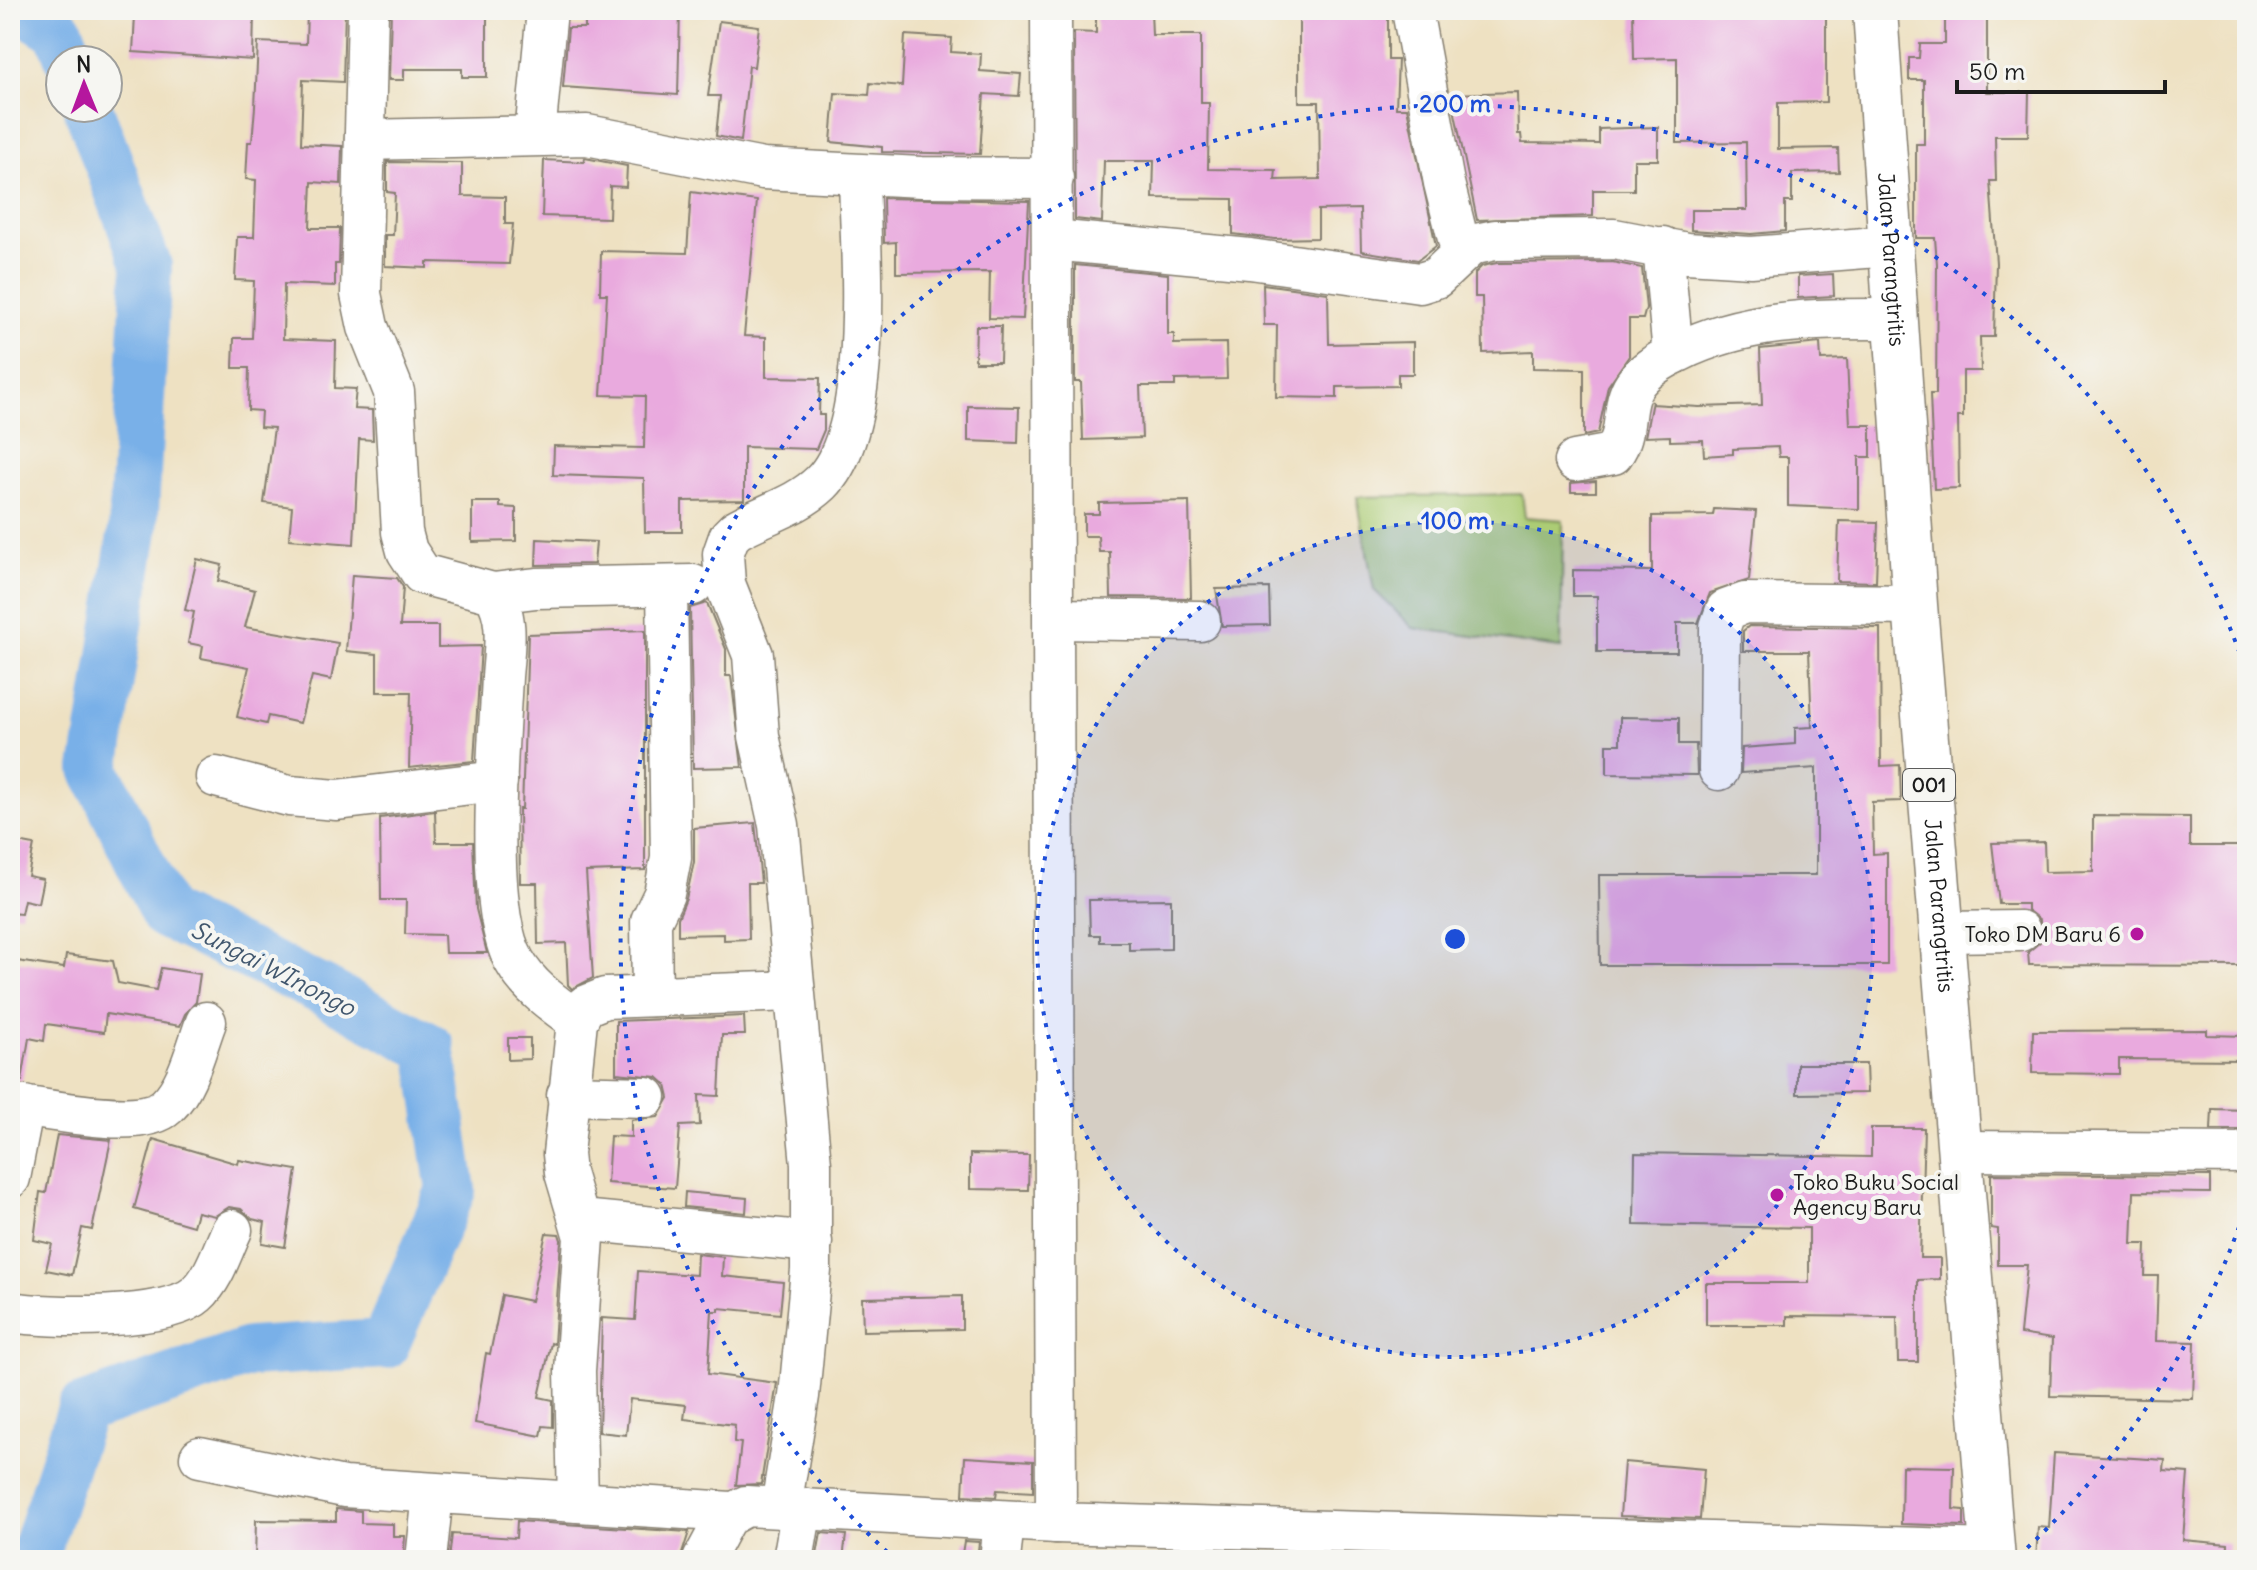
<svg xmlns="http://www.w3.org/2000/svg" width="2257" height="1570" viewBox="0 0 2257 1570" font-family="Delius,sans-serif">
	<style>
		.green { fill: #accc74; stroke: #647448; stroke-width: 2 }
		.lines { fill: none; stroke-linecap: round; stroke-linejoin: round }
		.river { stroke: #79b0e8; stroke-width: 50 }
		.building { fill: #e9aade }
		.minor-casing { stroke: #857e6f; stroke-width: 43 }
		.major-casing { stroke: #857e6f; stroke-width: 47 }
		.minor { stroke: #fff; stroke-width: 40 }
		.major { stroke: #fff; stroke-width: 44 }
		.ring { fill: none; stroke: #1d4ed8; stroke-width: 4; stroke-dasharray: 4 8 }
		.poi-dot { fill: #b5179e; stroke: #f6f6f2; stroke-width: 3 }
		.labels { text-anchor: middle; stroke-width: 8; stroke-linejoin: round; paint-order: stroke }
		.shield { fill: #f6f6f2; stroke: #5d5d5c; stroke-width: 2 }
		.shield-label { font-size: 20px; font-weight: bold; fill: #1c1c1c }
		.street-label { font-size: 22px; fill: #1c1c1c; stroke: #f6f6f2 }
		.poi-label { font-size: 22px; fill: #1c1c1c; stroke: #f6f6f2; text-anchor: end }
		.water-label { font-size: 24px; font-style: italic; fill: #41576e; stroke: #f6f6f2 }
		.centre { fill: #1d4ed8; stroke: #f6f6f2; stroke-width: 4 }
		.ring-label { font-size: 24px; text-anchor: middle; font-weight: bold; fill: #1d4ed8; stroke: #f6f6f2; stroke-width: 8; stroke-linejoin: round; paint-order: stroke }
	</style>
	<rect width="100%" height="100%" fill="#f6f6f2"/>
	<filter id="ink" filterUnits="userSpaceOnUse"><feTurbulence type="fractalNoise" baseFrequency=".0125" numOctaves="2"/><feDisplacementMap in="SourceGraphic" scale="16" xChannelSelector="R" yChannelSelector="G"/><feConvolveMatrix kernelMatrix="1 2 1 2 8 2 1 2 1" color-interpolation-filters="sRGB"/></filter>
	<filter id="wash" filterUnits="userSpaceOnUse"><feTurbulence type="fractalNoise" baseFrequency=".006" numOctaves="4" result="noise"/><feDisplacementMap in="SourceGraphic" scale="32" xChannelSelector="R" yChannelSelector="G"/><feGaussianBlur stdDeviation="1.8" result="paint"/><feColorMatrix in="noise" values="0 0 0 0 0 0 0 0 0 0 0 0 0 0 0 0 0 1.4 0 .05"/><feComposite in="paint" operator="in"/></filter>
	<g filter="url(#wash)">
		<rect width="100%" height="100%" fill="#eee1c2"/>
		<path class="green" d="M1522,494L1525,517L1563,520L1561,648L1413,628L1374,590L1357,497Z"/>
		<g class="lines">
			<g class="river">
				<path d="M26,10L59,31L70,60"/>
				<path d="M33,1560L82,1409L249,1352L385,1344L451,1190L430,1048L322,990L165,914L95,769L133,530L147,266L88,108"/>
			</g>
		</g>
		<g id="blocks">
			<g class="building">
				<path d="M225,10H254L253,60L133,52L135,15L225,16Z"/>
				<path d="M307,10H345L343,82L303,80L301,144L342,146L341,184L312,182L310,228H340L339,264H335V286L284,284L283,339L336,341L335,388L356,389L354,409L372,410L373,440L359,439L354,544L289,539L292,507L264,503L274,428L260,427L261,411L248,410L249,368H233L234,338H252L254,281L235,280L237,237H254L256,180L246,179L248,142H252L255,107L258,42L306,44Z"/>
				<path d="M391,10H487V77H462V69H404V80H389Z"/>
				<path d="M585,10H680L678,95L563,87L568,28H585Z"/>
				<path d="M1096,10H1151L1152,35H1201V103H1209L1208,169L1276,170L1275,180L1320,179L1319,102H1299V10H1388V60H1398L1396,108H1407L1436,246L1418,260L1361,251L1360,209L1318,210V238L1275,239L1233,234V199L1153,198L1154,161H1104L1102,222L1075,219L1074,32L1096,33Z"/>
				<path d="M1633,10H1733V14L1826,10V102L1778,103V149L1838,148L1839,172L1792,173V202H1785V231L1751,234L1691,230V210H1747L1746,142L1677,143V58L1634,59Z"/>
				<path d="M1945,10H1987V92H2029L2028,136H1995L1996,181H1990L1996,263L1994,337H1980L1981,371H1963V417H1958L1959,488L1934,489L1930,394H1936L1937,264L1935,238H1916V144H1924V80H1909V58H1919L1920,44H1945Z"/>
				<path d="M719,21L759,26L754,67L749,66L741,141L716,136L720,96H708Z"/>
				<path d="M905,35L952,38L951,52L981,54L980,71L1021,74L1019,96L984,94L980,154L882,152V147L831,142L835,93L869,95L870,83L902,86Z"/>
				<path d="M1517,92L1518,134H1521L1522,143L1599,144V129L1658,127V160H1634V190H1593V216L1477,220L1451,94Z"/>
				<path d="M585,158L627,166L626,187L610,186L609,218L542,216L544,160L584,162Z"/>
				<path d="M387,162L462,163V196L505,197V224H513L509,264L427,262V268L385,266V235H393L395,193L387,192Z"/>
				<path d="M691,192L757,201L744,336L766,337V377L820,378L819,415H824V430L816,449L744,447V500L682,501V532H645L644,478L553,475L554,446L644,448L645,396L601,395L607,294H600L601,251L687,253Z"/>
				<path d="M883,198L1029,201L1023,319L989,318L990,272L896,273V242L884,243Z"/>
				<path d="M1612,262L1642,268L1646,308L1643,319H1629V356L1608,386L1598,433L1584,436V369L1533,368V351L1483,353L1482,297H1475V273L1482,266L1497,263Z"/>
				<path d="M1075,265L1168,274V334H1174V344L1226,343L1227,379L1175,380V386H1140L1142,438L1083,440L1081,382H1075Z"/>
				<path d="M1833,274L1834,296L1798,298V276Z"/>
				<path d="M1263,284L1328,293L1329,344L1413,342V374H1398V386L1337,387V398L1276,397L1277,325H1264Z"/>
				<path d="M976,326H1001L1000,362H975Z"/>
				<path d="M1820,343L1821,360L1847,359L1850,425H1871V457H1859V509L1788,506V457H1779L1778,447L1733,449V454L1704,456L1703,440L1670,441V436L1645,437L1652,401V404L1699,407L1762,405L1760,349Z"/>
				<path d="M968,406L1019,407L1018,443L968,441Z"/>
				<path d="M1596,481V492H1571V483Z"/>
				<path d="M1189,501L1191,598L1111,597L1110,552H1099L1098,536H1084V514H1099V503Z"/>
				<path d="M472,502H500V507L516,508V541L472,542Z"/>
				<path d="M1714,509L1756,511L1749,580L1710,593L1698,623H1677V652H1597V596H1573V570L1652,571V516L1713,515Z"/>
				<path d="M1839,521L1878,522L1876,582L1837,581Z"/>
				<path d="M537,539L596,542L594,564L536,565Z"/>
				<path d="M197,559L222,565L218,581L255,590L245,627L338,643L331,680L312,676L300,723L268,716L266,724L237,717L249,667L201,658L203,646L188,643L194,612L185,610Z"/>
				<path d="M352,575L397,578L403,587L400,626H438V647L481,646L474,761L409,768L411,692H377V654L346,651Z"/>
				<path d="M1269,588L1270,625L1222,626L1216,589Z"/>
				<path d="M707,603L726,649V676H731L742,767L693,768L690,608Z"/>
				<path d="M1749,626L1880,628L1881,766L1900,765L1901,801L1872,802L1873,854L1887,853V965H1600L1599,875H1816V768L1741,773L1742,748L1795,744V728L1812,727L1809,651H1743V631Z"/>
				<path d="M645,630V870L586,872L593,978L572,989L568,985L566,943L538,944L537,883H520L519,809H522L528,634Z"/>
				<path d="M1620,717L1679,718V744H1696L1697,775L1607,774V744H1620Z"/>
				<path d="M435,811L436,842H473L476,909L487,953H445L444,935L405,934L406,900H381L380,818Z"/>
				<path d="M2093,816L2190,817V846H2243L2242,878H2247V966L2029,965L2028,952L2040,942V920L2027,910V904H1999L1992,843L2044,842L2045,872L2093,871Z"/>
				<path d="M755,823L761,883H748L749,939L724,940V934L678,935V918L686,899L694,862V828Z"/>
				<path d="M13,841L34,845L28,876L43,879L38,903L24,900L21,914L10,913Z"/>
				<path d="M1171,899V949L1129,950V942H1100V935H1090L1089,900Z"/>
				<path d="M66,955L113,961L118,983L156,990L161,968L200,974L196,1002L185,1014L180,1026L106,1014L104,1032L46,1024L44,1041L29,1038L22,1081L10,1080V960L64,968Z"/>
				<path d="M744,1016L745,1035H722L719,1096L699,1095L700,1125L680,1126L675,1188L607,1183L610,1136L631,1137V1120L658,1117L669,1098L666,1085L657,1077L616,1073V1021Z"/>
				<path d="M2207,1030V1035L2247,1036V1060L2119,1059V1074L2032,1073L2033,1031Z"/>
				<path d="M508,1038H530V1059L508,1060Z"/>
				<path d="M1797,1064H1866L1867,1093L1797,1094Z"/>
				<path d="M2212,1109L2247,1110V1130H2211Z"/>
				<path d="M1871,1128H1924L1920,1258H1940V1279L1918,1280V1362H1898L1897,1317L1787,1316V1325H1706V1283H1809V1228L1634,1225L1635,1153L1871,1157Z"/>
				<path d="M57,1135L111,1140L92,1230L82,1228L72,1275L46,1270L52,1244L34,1240L40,1192L46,1193Z"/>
				<path d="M153,1139L238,1164L239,1160L297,1170L285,1247L262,1243L265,1222L252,1219L241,1209L229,1207L215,1216L197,1212L193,1226L134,1209Z"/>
				<path d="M970,1154L1029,1155L1028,1190L970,1189Z"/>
				<path d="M1991,1174L2210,1176V1193L2134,1192L2132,1244H2146L2145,1276H2158L2156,1341L2195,1342L2193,1399L2050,1396L2052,1339L2020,1334L2027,1265H1998V1229L1991,1228Z"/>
				<path d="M685,1192L747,1198L746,1213L684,1207Z"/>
				<path d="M546,1233L559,1234L561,1240L554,1344L551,1343L539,1397L553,1400V1427L543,1426L541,1436L475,1423L486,1353L490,1354L502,1295L531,1301Z"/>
				<path d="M697,1254L723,1257L722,1276L783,1282L780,1314L719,1308V1311H712L708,1374L777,1383L761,1484L736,1485L741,1443L734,1442L735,1425L684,1419L686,1405L630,1399L626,1435L599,1432L602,1318L635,1320L638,1271L696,1275Z"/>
				<path d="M962,1296V1329L863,1331L862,1298Z"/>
				<path d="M2054,1453L2165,1460L2164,1471L2188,1473L2183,1540L2228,1544L2227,1560H2036L2038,1527L2049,1528Z"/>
				<path d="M965,1457L1033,1461V1492L997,1490L996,1497L963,1495Z"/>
				<path d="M1624,1462L1704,1469L1700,1519L1620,1516Z"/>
				<path d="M1902,1466L1954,1467L1953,1509L1964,1510V1526L1901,1524Z"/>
				<path d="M336,1509L361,1511V1523L393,1524V1536H405L403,1560H255L256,1520L336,1521Z"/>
				<path d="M517,1521L689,1532L680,1560H449L452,1534L516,1538Z"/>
				<path d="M821,1533L846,1535L843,1559L816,1560Z"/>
				<path d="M964,1541L979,1542L977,1560H961Z"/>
			</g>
		</g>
	</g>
	<g filter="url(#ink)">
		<use href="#blocks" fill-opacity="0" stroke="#857e6f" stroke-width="2"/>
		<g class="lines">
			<defs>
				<g id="minor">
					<path d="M368,10L361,294L368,327L394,392L402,532L407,551L422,574L493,593C510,616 504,650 502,677C499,742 483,910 515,962C529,987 554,1004 577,1021"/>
					<path d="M1051,10L1056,1523L1992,1550"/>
					<path d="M1412,10L1444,183L1461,251"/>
					<path d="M535,135L547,10"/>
					<path d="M365,140L587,135L763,169L921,177L1053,178"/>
					<path d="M1053,240L1250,259L1420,283L1436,278L1471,245L1495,240L1614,239L1687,253L1751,257L1890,246"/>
					<path d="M1663,247L1673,354"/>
					<path d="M1575,461L1613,454C1630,432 1620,406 1634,385C1644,370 1663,359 1678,352C1748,317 1820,319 1896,319"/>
					<path d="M493,593L536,588L693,585"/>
					<path d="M1055,619L1200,621"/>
					<path d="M1719,770L1720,627L1726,610L1745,603L1915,605"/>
					<path d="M216,777L289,796L337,800L497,781"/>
					<path d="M1941,932L2020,931"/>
					<path d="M652,996L651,921L664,894L671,858L667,586"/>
					<path d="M567,1095L646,1097"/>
					<path d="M10,1105C46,1108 141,1131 167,1106C188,1086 196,1048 206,1022"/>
					<path d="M1960,1151L2247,1153"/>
					<path d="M10,1178L24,1106"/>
					<path d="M581,1220L812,1242"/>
					<path d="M10,1312C49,1318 168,1321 197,1294C214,1279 222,1251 232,1230"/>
					<path d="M200,1457L344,1487L731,1512"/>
					<path d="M578,1502L575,1371L584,1237L565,1173L563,1154L577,1021L585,1006L605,998L794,991"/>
					<path d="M781,1507L799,1396L811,1270V1164L779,825L759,736L753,655L725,584L723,554L729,537L736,530C764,514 797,506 821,483C877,428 860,252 859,175"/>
					<path d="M426,1560L433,1494"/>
					<path d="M703,1560L726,1517L746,1506L1056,1523"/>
					<path d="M793,1560L802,1508"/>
					<path d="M1000,1560L1004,1521"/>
				</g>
				<g id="major">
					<path id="s1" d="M1875,10L1915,605L1993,1560"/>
				</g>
			</defs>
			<use href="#minor" class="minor-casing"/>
			<use href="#major" class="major-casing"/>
			<use href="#minor" class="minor"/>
			<use href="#major" class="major"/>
		</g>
	</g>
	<circle cx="1455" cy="939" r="418" fill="#1d4ed8" fill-opacity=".12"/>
	<g class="ring">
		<circle cx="1455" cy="939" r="418"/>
		<path d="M2247 1204A835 835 0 0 1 2014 1560M896 1560A835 835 0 1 1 2247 674"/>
	</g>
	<g class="poi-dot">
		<circle cx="2137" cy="934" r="8"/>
		<circle cx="1777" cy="1195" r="8"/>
	</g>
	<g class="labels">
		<rect class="shield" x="1903" y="769" width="52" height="32" rx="6"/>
		<g class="shield-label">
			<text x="1929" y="792">001</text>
		</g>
		<g class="street-label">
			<text dy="8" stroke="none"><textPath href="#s1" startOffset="250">Jalan Parangtritis</textPath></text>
			<text dy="8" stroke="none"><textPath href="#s1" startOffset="898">Jalan Parangtritis</textPath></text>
		</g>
		<g class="poi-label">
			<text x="2121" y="942">Toko DM Baru 6</text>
			<text x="1793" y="1190" text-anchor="start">Toko Buku Social<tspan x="1793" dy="25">Agency Baru</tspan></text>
		</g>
		<g class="water-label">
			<text transform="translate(273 969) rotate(27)" y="8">Sungai WInongo</text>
		</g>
	</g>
	<circle cx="1455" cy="939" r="12" class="centre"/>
	<g class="ring-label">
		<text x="1455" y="112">200 m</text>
		<text x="1455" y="529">100 m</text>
	</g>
	<rect width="2257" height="1570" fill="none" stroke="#f6f6f2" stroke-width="40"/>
	<g transform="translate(84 84) rotate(359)"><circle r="38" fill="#f6f6f2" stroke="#9f9f9c" stroke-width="2"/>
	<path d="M0-6L14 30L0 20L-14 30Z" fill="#b5179e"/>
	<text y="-12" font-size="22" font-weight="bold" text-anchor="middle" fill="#1c1c1c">N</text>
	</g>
	<path d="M1957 80v12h208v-12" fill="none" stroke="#1c1c1c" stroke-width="4"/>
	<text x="1969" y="80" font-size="24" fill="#1c1c1c" stroke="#f6f6f2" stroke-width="6" paint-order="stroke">50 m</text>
</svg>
